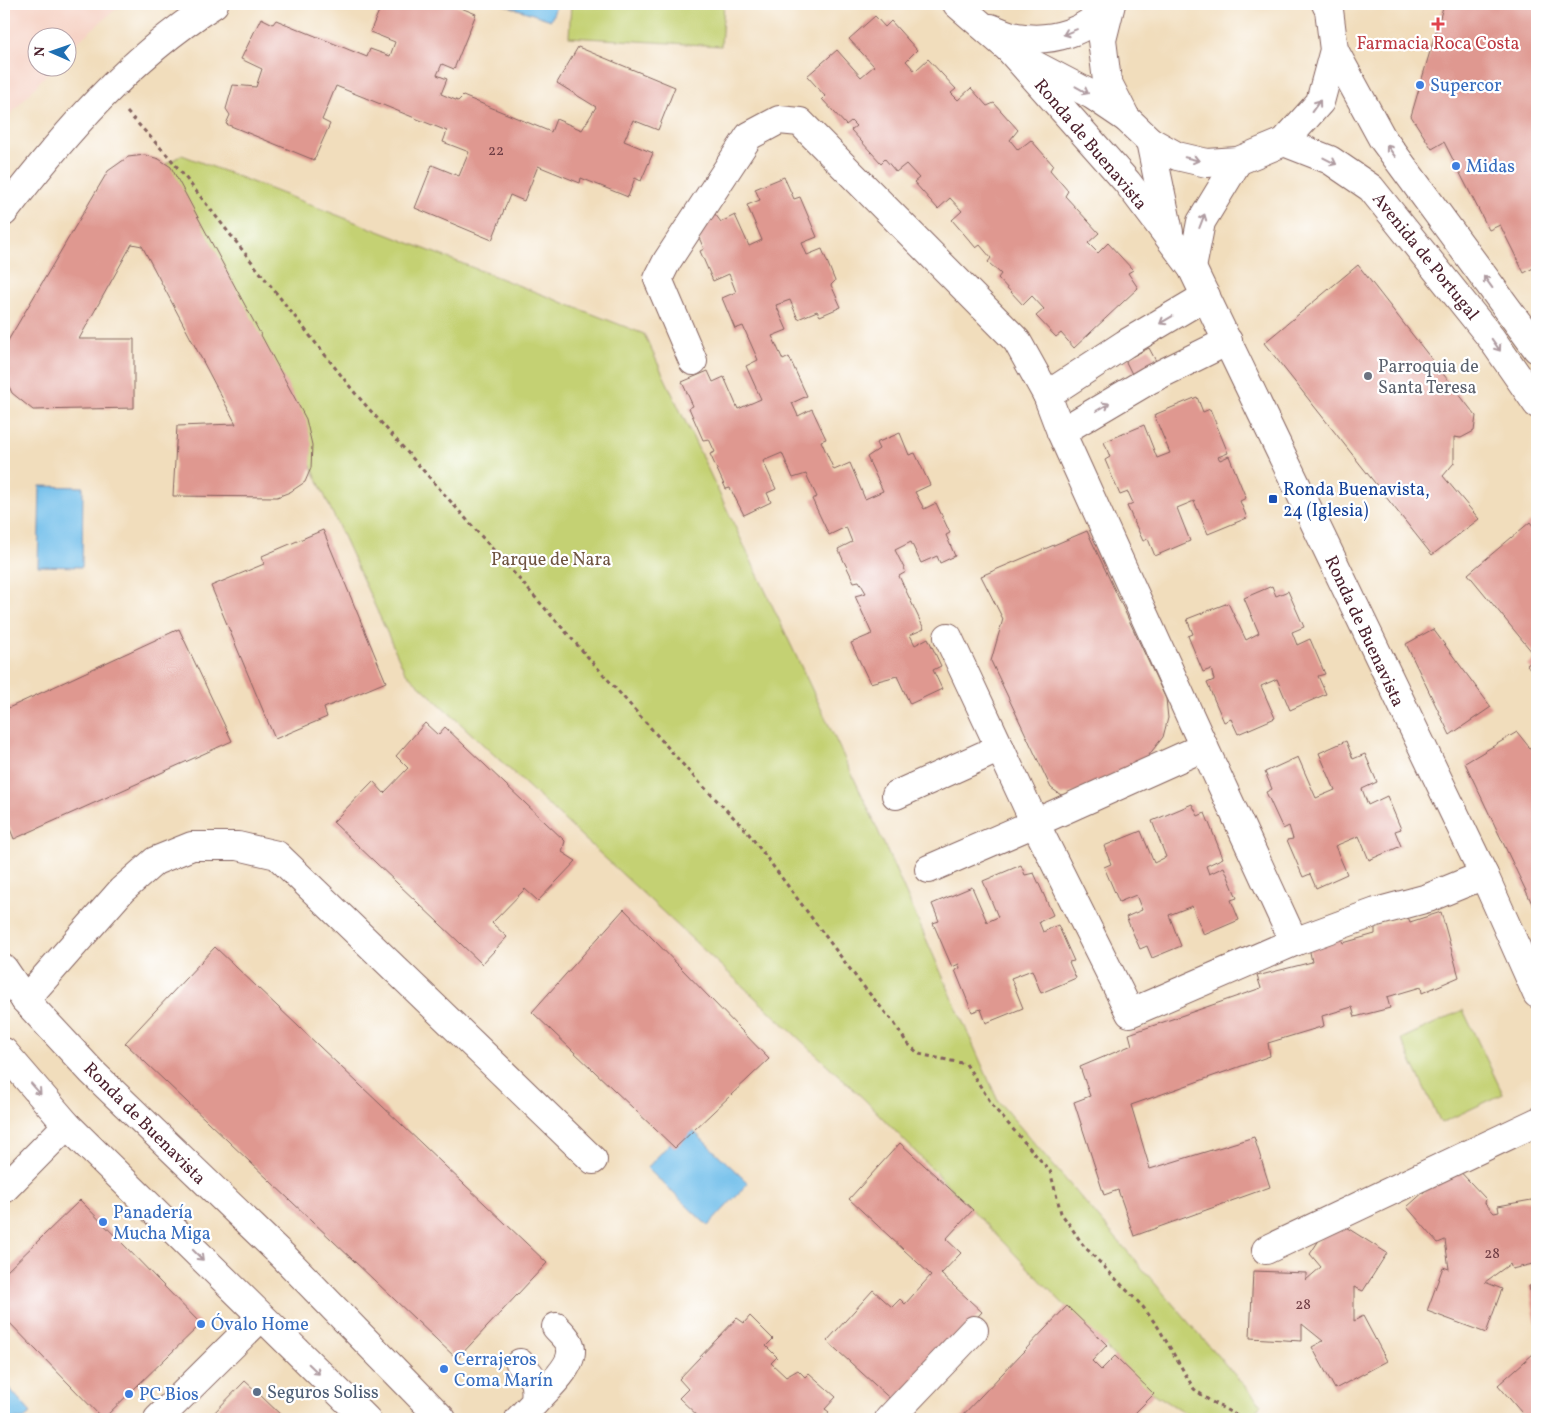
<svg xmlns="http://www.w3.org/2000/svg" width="1541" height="1423" viewBox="0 0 1541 1423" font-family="Vollkorn,serif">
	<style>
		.built { fill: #f6d2c4 }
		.green { fill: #c4d173; stroke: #87784f }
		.water { fill: #70beea; stroke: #5d6e8a }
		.building { fill: #df9890 }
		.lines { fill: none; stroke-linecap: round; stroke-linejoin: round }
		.minor-casing { stroke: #84625e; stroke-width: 30 }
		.major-casing { stroke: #84625e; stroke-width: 30 }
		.path { stroke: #84625e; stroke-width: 3; stroke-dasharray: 4 4; stroke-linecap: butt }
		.minor { stroke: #fff; stroke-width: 28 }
		.major { stroke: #fff; stroke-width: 28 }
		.oneway { stroke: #ae9aa0 }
		.health-dot { fill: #e0444e; stroke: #fff; stroke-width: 2 }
		.shop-dot { fill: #3f7fe0; stroke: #fff; stroke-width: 2 }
		.worship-dot { fill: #6b7280; stroke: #fff; stroke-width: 2 }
		.transit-dot { fill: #1a4fb4; stroke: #fff; stroke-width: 2 }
		.service-dot { fill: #5c6f8a; stroke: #fff; stroke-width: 2 }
		.labels { text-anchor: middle; stroke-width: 4.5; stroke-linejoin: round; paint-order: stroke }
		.number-label { font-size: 15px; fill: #6f3d44 }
		.health-label { font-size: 18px; fill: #be3a42; stroke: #fff }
		.shop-label { font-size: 18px; fill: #366cbe; stroke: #fff; text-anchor: start }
		.street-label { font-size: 18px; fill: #4a1f2b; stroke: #fff }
		.worship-label { font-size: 18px; fill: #5b616d; stroke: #fff; text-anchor: start }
		.transit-label { font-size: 18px; fill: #164399; stroke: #fff; text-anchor: start }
		.park-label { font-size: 18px; fill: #6f5441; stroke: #fff }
		.service-label { font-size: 18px; fill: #4e5e75; stroke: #fff; text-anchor: start }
	</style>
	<rect width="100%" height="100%" fill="#fff"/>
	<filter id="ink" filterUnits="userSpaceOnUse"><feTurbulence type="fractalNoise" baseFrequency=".02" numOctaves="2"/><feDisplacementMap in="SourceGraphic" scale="10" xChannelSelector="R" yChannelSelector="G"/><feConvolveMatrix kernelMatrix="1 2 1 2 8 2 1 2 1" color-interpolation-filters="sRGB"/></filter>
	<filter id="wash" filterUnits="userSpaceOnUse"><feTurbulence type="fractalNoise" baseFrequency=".0096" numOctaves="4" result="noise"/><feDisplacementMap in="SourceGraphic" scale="20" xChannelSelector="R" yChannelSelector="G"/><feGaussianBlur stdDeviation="1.12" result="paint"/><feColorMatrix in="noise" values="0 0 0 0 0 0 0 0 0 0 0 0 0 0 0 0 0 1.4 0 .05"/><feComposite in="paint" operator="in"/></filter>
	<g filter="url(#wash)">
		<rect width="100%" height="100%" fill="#f1ddbc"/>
		<path class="built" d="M4,4H122L68,50V38H38V68H52L4,122Z"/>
		<g class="green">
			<path d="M571,4H724L721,46L569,37Z"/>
			<path d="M182,155L644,334L868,808L998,1101L1208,1345L1261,1404L1250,1419H1195L1145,1388L864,1099L405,672L291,422L154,170Z"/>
			<path d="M1463,1010L1503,1094L1441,1123L1401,1039Z"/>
		</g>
		<g class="water">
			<path d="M502,4H557L551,20Z"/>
			<path d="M40,486L83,487L82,567L38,566Z"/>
			<path d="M687,1125L748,1183L708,1226L647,1168Z"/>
			<path d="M4,1382L31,1413L24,1419H4Z"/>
		</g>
		<g id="blocks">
			<g class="building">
				<path d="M382,4H451L476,14L454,69L442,64L437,75L447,79L441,94L458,101L463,96L551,132L556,119L582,130L596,107L557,83L578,47L675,87L658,130L633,120L624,141L653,153L641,181L635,178L628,197L581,178L580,183L538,166L524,201L510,195L492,240L415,208L432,165L459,176L469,152L443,142L447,131L336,86L322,120L330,124L314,160L226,124L230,115L226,109L233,85L256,87L262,69L241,59L261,18L273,24L276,20L367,57L370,49L390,56L395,42L370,32Z"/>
				<path d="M1444,4H1537V266L1524,273L1500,225L1489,230L1444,142L1432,149L1411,116Z"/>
				<path d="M875,16L885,27L891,21L917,50L906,61L915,71L928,59L956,89L951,93L958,100L971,88L987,106L994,103L1018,130L1010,140L1018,150L1031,140L1053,165L1050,170L1068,191L1065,196L1099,233L1088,243L1098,253L1108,243L1133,270L1128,273L1138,288L1074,348L1061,333L1056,337L1036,316L1044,309L1032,296L1023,305L998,278L1001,274L988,262L991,258L980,245L976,248L952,220L962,211L950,198L938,209L914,182L919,178L906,164L896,172L885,159L881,163L851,130L856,126L851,121L846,125L822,99L825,96L807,76L837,50L861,77L874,66L849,39Z"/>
				<path d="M145,155L159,159L171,167L306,419L312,445L311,468L305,482L290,492L277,497L173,496L177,426L236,424L142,246L132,244L79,339H134V408L33,410L12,393L6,380V344L108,171L128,157Z"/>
				<path d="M784,177L794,199L800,197L817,237L802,243L807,255L822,249L835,281L831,285L841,307L820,316L817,311L798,319L790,300L776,305L787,330L772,336L783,360L789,357L807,396L792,403L798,416L812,409L826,439L821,441L834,470L850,463L865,499L883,491L867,457L879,449L876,443L900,433L909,455L915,453L930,485L915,492L924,509L936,503L950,533L946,535L955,556L940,563L937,556L921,563L911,542L895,550L906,572L899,576L924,629L910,635L915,645L928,638L941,666L933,670L942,689L910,704L897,676L870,683L851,643L872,634L855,596L866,593L859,581L854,582L838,549L852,542L846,527L829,535L812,499L817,497L806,474L793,478L782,453L763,461L776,489L767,493L771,502L744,515L730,488L726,489L710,454L715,452L709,439L703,440L689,408L693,406L682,382L708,371L713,382L724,377L738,409L761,399L746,366L758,360L743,326L735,329L722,298L736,292L729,274L713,281L700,251L704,249L693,224L715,214L721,222L735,215L749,246L762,240L747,205L760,200L755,189Z"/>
				<path d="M1358,265L1476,416L1474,431L1461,438L1454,437V463L1443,476L1479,519L1432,555L1264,343Z"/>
				<path d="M1149,348L1157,363L1133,376L1125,360Z"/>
				<path d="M1197,397L1203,412L1210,409L1228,453L1218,457L1220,460L1229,456L1246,498L1240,501L1247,518L1208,534L1194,501L1177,508L1190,541L1155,556L1148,539L1143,541L1127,506L1133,503L1128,492L1120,495L1105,460L1110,457L1104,442L1144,425L1157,458L1170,453L1154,415Z"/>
				<path d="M1530,522L1537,531V677L1527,665L1537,658L1468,574Z"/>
				<path d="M323,530L386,682L324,708L327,717L275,739L211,586L264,564L262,556Z"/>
				<path d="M1087,531L1166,699L1168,718L1163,737L1145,760L1073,793L1061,795L1051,788L991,661L1003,619L981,576Z"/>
				<path d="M1272,586L1276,596L1288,591L1304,627L1292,632L1297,645L1310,639L1325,674L1318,676L1326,694L1290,710L1277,679L1261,686L1275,718L1238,734L1231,719L1224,722L1207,683L1214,680L1211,669L1203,672L1188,636L1193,634L1187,619L1228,603L1246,640L1259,633L1244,598Z"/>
				<path d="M179,629L232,741L14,839L4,814V710Z"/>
				<path d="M1433,629L1491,707L1450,735L1406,644Z"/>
				<path d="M425,723L438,735L445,727L565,841L562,852L576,861L538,901L525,889L492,923L507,937L482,964L333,822L373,781L384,793L408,768L396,756Z"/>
				<path d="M1517,732L1537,757V914L1465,763Z"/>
				<path d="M1346,741L1353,759L1365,754L1377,782L1362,789L1368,805L1387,796L1401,829L1395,831L1401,846L1369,860L1359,836L1335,846L1347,874L1316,888L1310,874L1303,877L1287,840L1293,839L1289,826L1283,829L1266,792L1272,789L1265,772L1298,757L1316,798L1335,790L1319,753Z"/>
				<path d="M1192,804L1198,816L1205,813L1223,858L1206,866L1209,874L1224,867L1237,898L1231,900L1239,920L1204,935L1192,906L1169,915L1181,946L1152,958L1147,946L1140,949L1126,917L1142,910L1136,895L1119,902L1104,867L1111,864L1104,846L1141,831L1154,863L1166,857L1152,821Z"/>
				<path d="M1021,865L1025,875L1034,873L1053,915L1039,922L1043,932L1058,925L1074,961L1069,962L1076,978L1041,993L1032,970L1011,978L1023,1008L986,1023L981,1009L972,1012L955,970L960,968L959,964L952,967L933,923L939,921L932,904L972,887L987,922L998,917L983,881Z"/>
				<path d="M624,909L769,1059L675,1148L532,1012Z"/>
				<path d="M1441,912L1459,977L1422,993L1421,987L1387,997L1390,1008L1355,1017L1352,1007L1322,1016L1324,1026L1268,1043L1270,1056L1131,1105L1150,1169L1254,1137L1270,1187L1134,1236L1118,1190L1104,1195L1074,1102L1090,1096L1080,1067L1132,1045L1129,1034L1261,988L1257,976L1312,962L1309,947L1341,938L1343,943L1375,934V927L1408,917L1410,922Z"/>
				<path d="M215,947L547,1263L457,1359L125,1043Z"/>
				<path d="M900,1143L973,1210L946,1239L961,1253L941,1274L982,1312L897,1405L827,1341L873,1290L892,1307L900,1299L905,1304L931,1275L849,1199Z"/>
				<path d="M1454,1165L1486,1199L1485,1203L1494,1213L1499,1212L1498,1206L1537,1199V1263L1512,1269L1510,1264L1485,1282L1502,1289L1486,1333L1427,1311L1443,1267L1449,1269L1445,1240L1438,1243L1407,1207Z"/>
				<path d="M80,1200L201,1324L103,1419L4,1317V1274Z"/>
				<path d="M1333,1219L1387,1253L1363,1291L1354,1287V1321L1363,1316L1387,1361L1335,1389L1312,1347L1323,1341L1302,1324V1341L1250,1338L1253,1271L1306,1273V1280L1321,1267L1310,1254Z"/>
				<path d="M1537,1285V1325H1536L1529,1286Z"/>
				<path d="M1067,1306L1107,1345L1092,1361L1101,1370L1115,1356L1154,1394L1129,1419H959Z"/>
				<path d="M750,1316L773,1339L766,1346L777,1357L771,1363L786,1377L798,1370L805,1377L809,1373L836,1397L825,1409L829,1412L823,1419H701L679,1398L688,1389L679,1379L737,1318L744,1323Z"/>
				<path d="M1533,1354L1537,1359V1419H1527L1498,1385Z"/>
				<path d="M245,1381L257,1392L285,1419H208Z"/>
			</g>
		</g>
	</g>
	<g filter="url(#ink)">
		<use href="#blocks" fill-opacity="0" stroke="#84625e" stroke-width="1"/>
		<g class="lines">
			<defs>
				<g id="minor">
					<path d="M957,4L1009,49L1029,62L1092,95L1126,118"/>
					<path d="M991,28C999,31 1008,36 1017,37C1051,43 1089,32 1109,4"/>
					<path d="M1009,49L1127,182L1192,268L1484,875L1537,994"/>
					<path d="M1150,141L1169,232"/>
					<path d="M4,212C65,133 129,58 214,4"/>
					<path d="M1192,268L1201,222L1238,161"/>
					<path d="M693,361L658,279L667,261L749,136L779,120L800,122L1017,341L1047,395L1061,432L1204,747L1035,823L948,637"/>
					<path d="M1047,395L1125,344L1206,296"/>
					<path d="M1061,432L1149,380L1228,341"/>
					<path d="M1204,747L1294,942"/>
					<path d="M896,795L1000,748"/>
					<path d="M929,869L1035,823L1130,1013L1294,942L1376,912L1428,898L1484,875"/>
					<path d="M4,969L25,1000L93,1073L284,1257L442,1419"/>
					<path d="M25,1000L122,890L155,861L192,846H238L277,855L593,1160"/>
					<path d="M4,1052L67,1125L366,1419"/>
					<path d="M4,1189L67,1125"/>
					<path d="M1266,1250L1537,1122"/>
					<path d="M535,1402C547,1389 577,1363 570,1345C568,1338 560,1332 556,1327"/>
					<path d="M158,1419L261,1317"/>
					<path d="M519,1419L535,1402C537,1381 534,1378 520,1363"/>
					<path d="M889,1419L974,1330"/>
				</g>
				<g id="major">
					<path d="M1111,4L1102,40L1107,81L1126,118L1150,141L1177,156L1207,163L1238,161L1284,142L1320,102L1334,50L1329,10L1326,4"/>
					<path d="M1334,50L1382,138L1537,349"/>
					<path d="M1284,142L1330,160L1371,188L1491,338L1537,404"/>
				</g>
			</defs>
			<use href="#minor" class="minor-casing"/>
			<use href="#major" class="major-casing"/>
			<path class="path" d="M127,112L170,158L355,393L693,776L746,830L859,981L894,1023L907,1043L919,1054L966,1064L995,1109L1050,1171L1061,1213L1071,1227L1083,1245L1143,1307L1158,1327L1194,1389L1210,1401L1234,1414L1253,1419"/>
			<use href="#minor" class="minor"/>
			<use href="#major" class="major"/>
		</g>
		<defs><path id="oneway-shaft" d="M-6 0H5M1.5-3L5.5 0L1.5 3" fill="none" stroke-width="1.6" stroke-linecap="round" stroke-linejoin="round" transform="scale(1.25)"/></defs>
		<g class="oneway">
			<use href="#oneway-shaft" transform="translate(1070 32) rotate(158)"/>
			<use href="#oneway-shaft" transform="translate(1082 90) rotate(29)"/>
			<use href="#oneway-shaft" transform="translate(1316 106) rotate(-54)"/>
			<use href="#oneway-shaft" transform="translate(1391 151) rotate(-126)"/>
			<use href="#oneway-shaft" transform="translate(1192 159) rotate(13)"/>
			<use href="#oneway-shaft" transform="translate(1330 161) rotate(27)"/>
			<use href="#oneway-shaft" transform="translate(1202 221) rotate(-69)"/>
			<use href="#oneway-shaft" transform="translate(1488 282) rotate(-126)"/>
			<use href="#oneway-shaft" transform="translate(1166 320) rotate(149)"/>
			<use href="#oneway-shaft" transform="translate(1496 345) rotate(55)"/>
			<use href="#oneway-shaft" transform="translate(1103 407) rotate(-31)"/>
			<use href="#oneway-shaft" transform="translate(36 1089) rotate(49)"/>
			<use href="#oneway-shaft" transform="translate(198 1255) rotate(45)"/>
			<use href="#oneway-shaft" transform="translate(314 1369) rotate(44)"/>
		</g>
	</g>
	<path class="health-dot" d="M1435.5 16.5h5v5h5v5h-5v5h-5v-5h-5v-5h5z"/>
	<g class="shop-dot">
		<circle cx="1420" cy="85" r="5"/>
		<circle cx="1456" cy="166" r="5"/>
		<circle cx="103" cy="1222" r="5"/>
		<circle cx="201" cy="1324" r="5"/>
		<circle cx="444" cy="1369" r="5"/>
		<circle cx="129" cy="1394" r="5"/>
	</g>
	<circle class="worship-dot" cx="1368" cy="376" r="5"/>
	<rect class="transit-dot" x="1268" y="494" width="10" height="10" rx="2.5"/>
	<circle class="service-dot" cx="257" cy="1392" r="5"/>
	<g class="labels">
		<g class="number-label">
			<text x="496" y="155">22</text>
			<text x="1492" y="1258">28</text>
			<text x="1303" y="1309">28</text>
		</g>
		<g class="health-label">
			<text x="1438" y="49">Farmacia Roca Costa</text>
		</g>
		<g class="shop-label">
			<text x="1430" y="91">Supercor</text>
			<text x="1466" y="172">Midas</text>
			<text x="113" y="1218">Panadería<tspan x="113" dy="21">Mucha Miga</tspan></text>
			<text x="211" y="1330">Óvalo Home</text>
			<text x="454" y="1365">Cerrajeros<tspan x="454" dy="21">Coma Marín</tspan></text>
			<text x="139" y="1400">PC Bios</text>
		</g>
		<g class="street-label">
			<text transform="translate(1091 144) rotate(50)" y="6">Ronda de Buenavista</text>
			<text transform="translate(1426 256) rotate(51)" y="6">Avenida de Portugal</text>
			<text transform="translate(1365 631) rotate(65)" y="6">Ronda de Buenavista</text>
			<text transform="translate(145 1123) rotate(45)" y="6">Ronda de Buenavista</text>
		</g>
		<g class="worship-label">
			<text x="1378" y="372">Parroquia de<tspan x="1378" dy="21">Santa Teresa</tspan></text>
		</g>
		<g class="transit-label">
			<text x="1283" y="495">Ronda Buenavista,<tspan x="1283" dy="21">24 (Iglesia)</tspan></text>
		</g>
		<g class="park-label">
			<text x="551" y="565">Parque de Nara</text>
		</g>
		<g class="service-label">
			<text x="267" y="1398">Seguros Soliss</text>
		</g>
	</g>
	<rect width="1541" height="1423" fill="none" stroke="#fff" stroke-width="20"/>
	<g transform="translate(52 52) rotate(272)"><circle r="24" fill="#ffffff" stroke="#b7a5aa"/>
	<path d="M0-4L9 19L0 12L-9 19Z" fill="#1f6fb2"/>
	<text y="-8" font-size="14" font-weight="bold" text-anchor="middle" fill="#4a1f2b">N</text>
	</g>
</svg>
